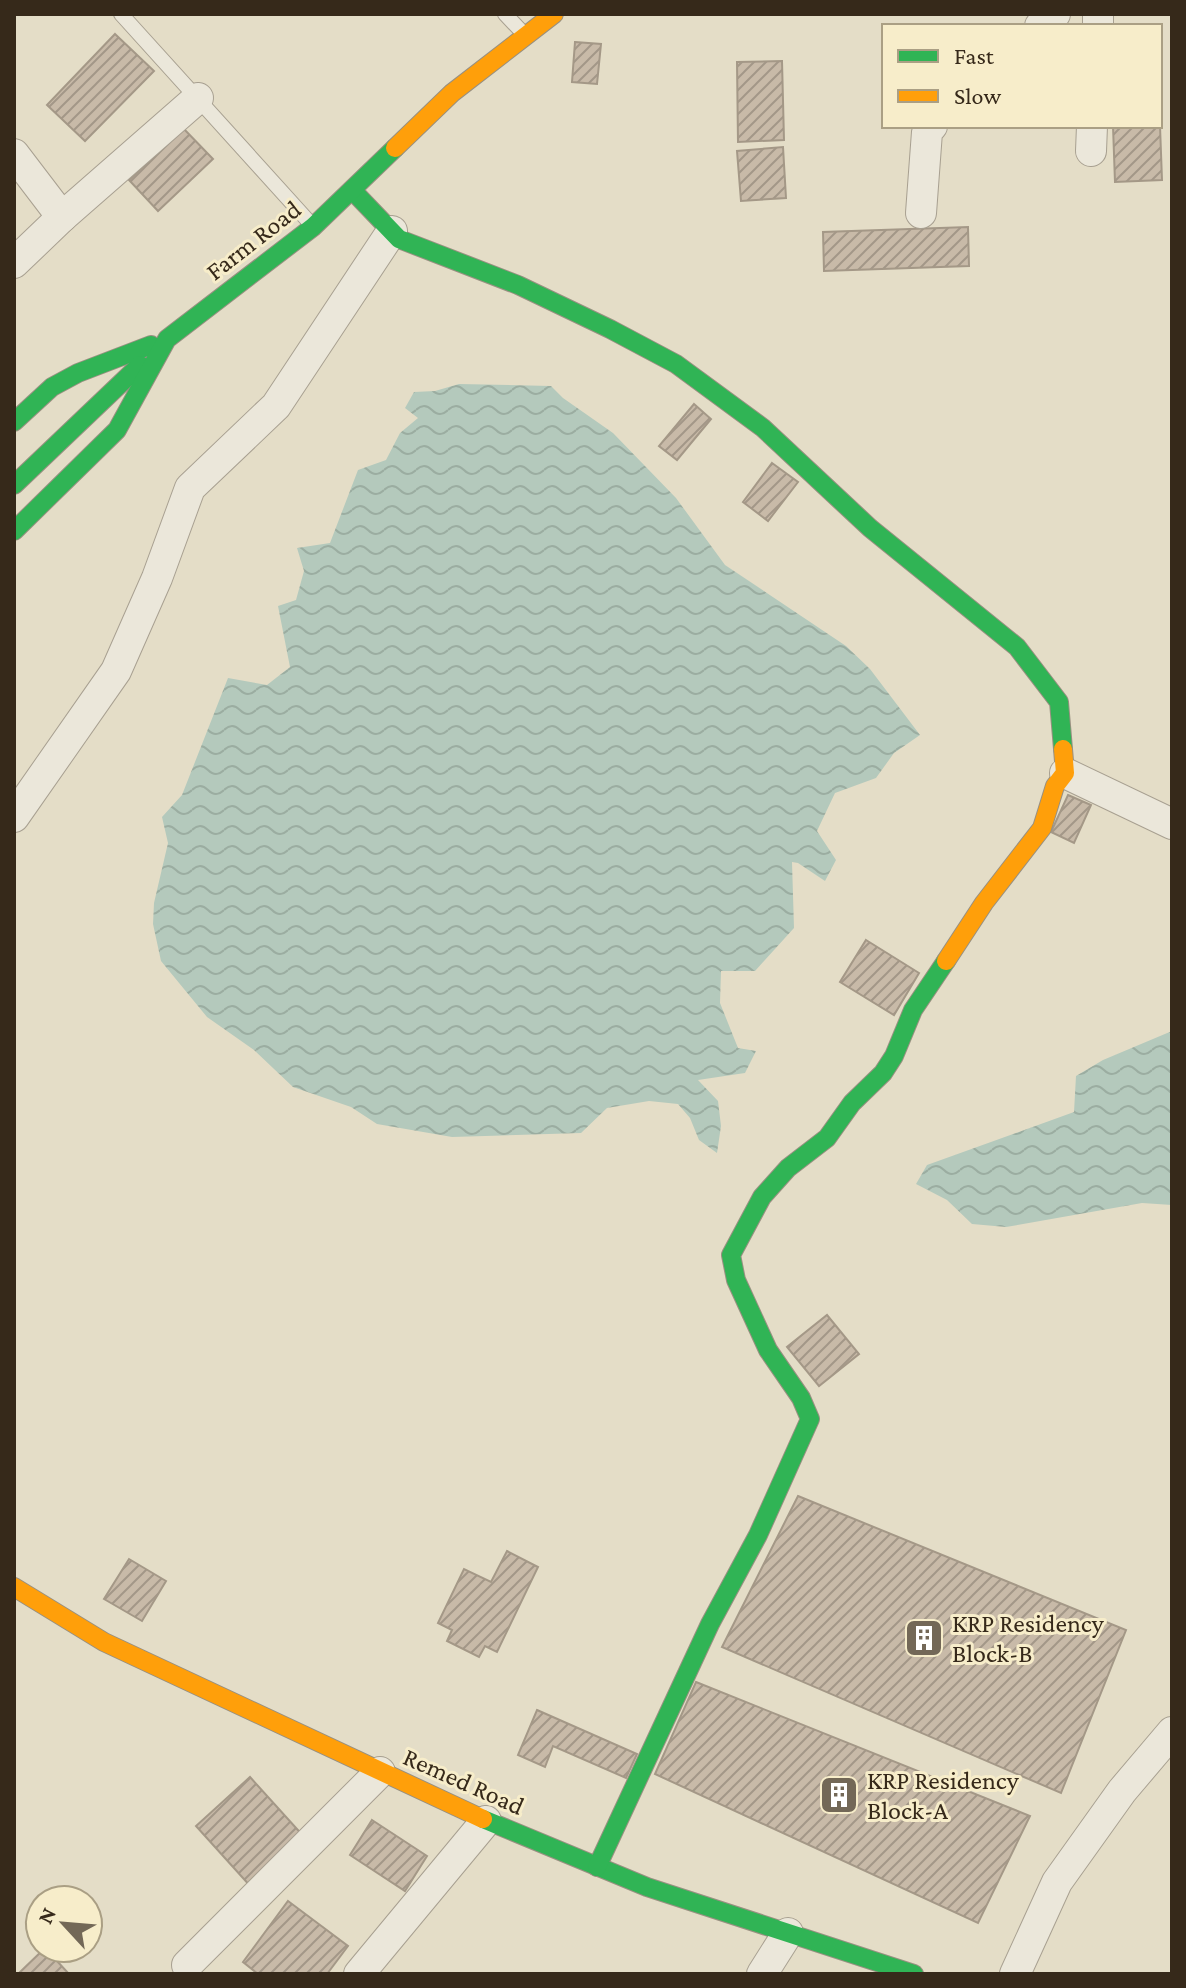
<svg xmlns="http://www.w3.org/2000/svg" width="1186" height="1988" viewBox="0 0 1186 1988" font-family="'Crimson Pro',serif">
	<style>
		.water { fill: url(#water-waves) }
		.building { fill: url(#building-hatch); stroke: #a49887; stroke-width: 2 }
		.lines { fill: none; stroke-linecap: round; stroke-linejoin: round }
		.lane-casing { stroke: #a8a091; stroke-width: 16 }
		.street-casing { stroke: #a8a091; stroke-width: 32 }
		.fast-casing { stroke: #989081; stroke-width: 20 }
		.slow-casing { stroke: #989081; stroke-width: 20 }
		.lane { stroke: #ebe7da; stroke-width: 14 }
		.street { stroke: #ebe7da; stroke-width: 30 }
		.fast { stroke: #30b455; stroke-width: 18 }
		.slow { stroke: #ff9f0a; stroke-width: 18 }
		.labels { text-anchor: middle; stroke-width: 6; stroke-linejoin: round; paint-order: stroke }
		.street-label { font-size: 26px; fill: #36291a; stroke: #f7edca }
		.poi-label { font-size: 26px; fill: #36291a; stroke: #f7edca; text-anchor: start }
	</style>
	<defs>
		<pattern id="water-waves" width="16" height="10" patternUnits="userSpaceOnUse" patternTransform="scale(2)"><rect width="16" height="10" fill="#b4c9bc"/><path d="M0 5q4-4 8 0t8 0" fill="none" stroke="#9bada1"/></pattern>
		<pattern id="building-hatch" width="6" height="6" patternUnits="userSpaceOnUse" patternTransform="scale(2)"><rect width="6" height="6" fill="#c8baa8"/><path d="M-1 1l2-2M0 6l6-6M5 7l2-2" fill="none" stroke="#a39788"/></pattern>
	</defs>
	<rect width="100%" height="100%" fill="#e4ddc7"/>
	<g class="water">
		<path d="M459,384L551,386L563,398L613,433L676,498L725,565L846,646L870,669L920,735L894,753L876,778L835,793L817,831L836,860L825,881L798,863L792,862L794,928L755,971H721L720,1003L738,1048L756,1051L745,1073L698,1080L718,1101L721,1126L717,1153L699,1140L690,1118L678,1104L649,1101L607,1108L581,1133L452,1137L377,1124L351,1107L293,1087L254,1050L207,1017L161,961L153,924L154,903L168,843L162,817L182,795L228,678L267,685L290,667L278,606L296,600L304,571L297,548L330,543L358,470L386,460L400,433L418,418L405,408L414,392L435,391Z"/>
		<path d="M1172,1031V1205L1142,1203L1006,1227L972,1224L947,1200L916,1184L927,1165L1074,1112L1076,1076L1103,1060Z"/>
	</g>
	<g class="building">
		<path d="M115,34L154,71L85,141L47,105Z"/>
		<path d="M575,42L601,44L597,84L572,82Z"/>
		<path d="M782,61L784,140L738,142L737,62Z"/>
		<path d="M1113,126H1160L1162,180L1115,182Z"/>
		<path d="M183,128L213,159L158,211L129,180Z"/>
		<path d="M783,147L786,198L741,201L737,151Z"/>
		<path d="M968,227L969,266L824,271L823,232Z"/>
		<path d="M694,404L711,419L677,460L659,446Z"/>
		<path d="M772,463L798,482L768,521L743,502Z"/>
		<path d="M1068,795L1091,805L1074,843L1051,832Z"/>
		<path d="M866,940L919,973L894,1015L840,982Z"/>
		<path d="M827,1315L859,1354L819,1386L787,1347Z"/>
		<path d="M798,1496L1126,1630L1061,1793L722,1647Z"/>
		<path d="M507,1551L538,1567L497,1652L485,1646L479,1657L447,1641L452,1630L438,1623L464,1569L491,1582Z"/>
		<path d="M129,1559L166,1581L142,1621L104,1599Z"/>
		<path d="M696,1682L1030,1816L978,1923L655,1774Z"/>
		<path d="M537,1710L637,1754L626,1778L553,1746L545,1767L518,1755Z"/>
		<path d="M250,1777L306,1839L252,1888L196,1826Z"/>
		<path d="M372,1820L427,1856L405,1891L350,1855Z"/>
		<path d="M288,1901L348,1946L327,1974H258L243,1962Z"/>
		<path d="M45,1948L69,1974H18Z"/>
	</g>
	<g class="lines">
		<defs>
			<g id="lane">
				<path d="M121,14L310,223"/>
				<path d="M505,14L524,34"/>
			</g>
			<g id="street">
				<path d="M1040,26L1055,14"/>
				<path d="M1098,26V14"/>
				<path d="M1091,151L1092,126"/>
				<path d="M14,154L62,217L14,263"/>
				<path d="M921,213L927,132L932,126"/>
				<path d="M62,217L198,98"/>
				<path d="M1065,773L1172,824"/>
				<path d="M14,817L116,671L157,578L190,488L276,406L392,231"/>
				<path d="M187,1965L380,1772"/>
				<path d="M359,1974L486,1821"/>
				<path d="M762,1974L788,1933"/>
				<path d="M1015,1974L1057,1882L1122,1791L1172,1732"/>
			</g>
			<g id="fast">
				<path d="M352,190L399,239L518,285L610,329L676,364L763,428L870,528L1017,647L1059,702L1063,749"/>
				<path d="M14,422L52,387L78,373L151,345"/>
				<path d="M14,485L140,365"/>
				<path d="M14,531L117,430L167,339L313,227L395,148"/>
				<path d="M483,1819L647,1887L914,1974"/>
				<path d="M597,1867L710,1624L758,1535L810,1419L801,1398L768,1350L736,1280L731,1255L762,1197L788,1168L827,1138L852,1103L883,1073L894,1056L913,1010L946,961"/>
			</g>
			<g id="slow">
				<path d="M395,148L452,93L554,14"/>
				<path d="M946,961L984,903L1042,828L1055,786L1065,773L1063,749"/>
				<path d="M14,1587L104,1642L483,1819"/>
			</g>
		</defs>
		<use href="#lane" class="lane-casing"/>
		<use href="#street" class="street-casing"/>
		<use href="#fast" class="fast-casing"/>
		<use href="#slow" class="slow-casing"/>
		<use href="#lane" class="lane"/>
		<use href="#street" class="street"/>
		<use href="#fast" class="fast"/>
		<use href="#slow" class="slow"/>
	</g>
	<defs>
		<symbol id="building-square" viewBox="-11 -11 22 22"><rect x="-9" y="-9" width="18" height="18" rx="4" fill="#736857" stroke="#f7edca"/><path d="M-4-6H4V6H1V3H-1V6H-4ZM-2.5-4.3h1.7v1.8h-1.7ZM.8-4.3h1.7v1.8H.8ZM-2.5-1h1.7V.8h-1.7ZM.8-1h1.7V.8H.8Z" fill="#fff"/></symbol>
	</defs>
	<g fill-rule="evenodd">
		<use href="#building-square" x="902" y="1616" width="44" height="44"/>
		<use href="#building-square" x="817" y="1773" width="44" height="44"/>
	</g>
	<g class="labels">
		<g class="street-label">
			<text transform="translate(253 240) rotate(-38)" y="9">Farm Road</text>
			<text transform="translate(464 1781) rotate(24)" y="9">Remed Road</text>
		</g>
		<g class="poi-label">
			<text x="952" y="1632">KRP Residency<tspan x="952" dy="30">Block-B</tspan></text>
			<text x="867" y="1789">KRP Residency<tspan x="867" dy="30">Block-A</tspan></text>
		</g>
	</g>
	<rect width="1186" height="1988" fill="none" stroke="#36291a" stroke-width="32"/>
	<rect x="882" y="24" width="280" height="104" fill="#f7edca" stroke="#aa9f84" stroke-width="2"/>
	<rect x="898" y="50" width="40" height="12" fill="#30b455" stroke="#aa9f84" stroke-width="2"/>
	<text x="954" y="64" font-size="24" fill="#36291a">Fast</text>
	<rect x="898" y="90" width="40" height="12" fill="#ff9f0a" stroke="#aa9f84" stroke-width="2"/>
	<text x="954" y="104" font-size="24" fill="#36291a">Slow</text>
	<g transform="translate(64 1924) rotate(296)"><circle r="38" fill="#f7edca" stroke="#aa9f84" stroke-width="2"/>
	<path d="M0-6L14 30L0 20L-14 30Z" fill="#736857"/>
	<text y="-12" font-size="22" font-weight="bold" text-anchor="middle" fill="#36291a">N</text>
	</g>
</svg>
